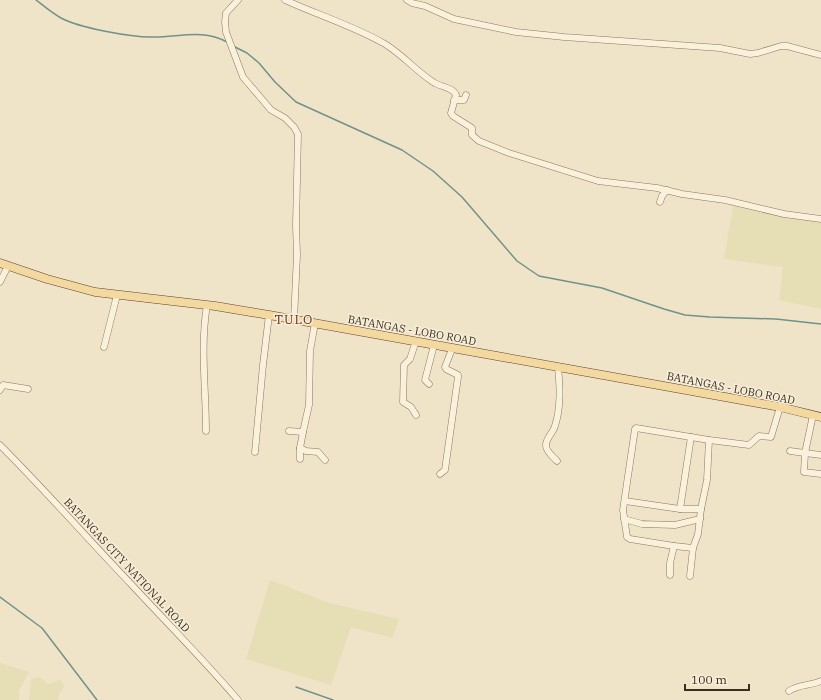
<svg xmlns="http://www.w3.org/2000/svg" width="821" height="700" viewBox="0 0 821 700" font-family="'IBM Plex Serif',serif">
	<style>
		.farmland { fill: #e6deb5 }
		.lines { fill: none; stroke-linecap: round; stroke-linejoin: round }
		.stream { stroke: #6f938a; stroke-width: 1.5 }
		.minor-casing { stroke: #8d765c; stroke-width: 7 }
		.major-casing { stroke: #5b4430; stroke-width: 9 }
		.minor { stroke: #faf1dc; stroke-width: 6 }
		.major { stroke: #f3d9a0; stroke-width: 8 }
		.labels { text-anchor: middle; stroke-width: 3; stroke-linejoin: round; paint-order: stroke }
		.street-label { font-size: 11px; fill: #3d2e20; stroke: #f7eed8 }
		.quarter-label { font-size: 13px; letter-spacing: 1px; fill: #6b2e1e; stroke: #f7eed8 }
	</style>
	<rect width="100%" height="100%" fill="#f0e4c8"/>
	<g class="farmland">
		<path d="M733,206L804,219L821,221V309L779,300L783,267L724,259Z"/>
		<path d="M270,580L329,603L399,619L392,638L351,627L331,685L246,659Z"/>
		<path d="M0,663L29,672L19,690V700H0Z"/>
		<path d="M40,677L47,684L56,682L57,680H61L64,687L60,692L58,700H29L31,679Z"/>
	</g>
	<g class="lines">
		<g class="stream">
			<path d="M36,0C44,6 52,13 61,18C80,28 130,37 151,37C177,38 202,28 227,42"/>
			<path d="M233,46L247,53L259,63L275,82L296,102L402,150L433,171L462,197L517,261L539,276L602,288L664,309L685,315L710,317L776,319L821,324"/>
			<path d="M0,597L42,628L97,700"/>
			<path d="M296,687L333,700"/>
		</g>
		<defs>
			<g id="minor">
				<path d="M238,0L226,13L225,22L226,32L243,77L271,110L285,118L294,127L298,134L296,225L297,255L294,320"/>
				<path d="M285,0C318,15 354,26 385,44C403,55 416,71 433,82C440,87 453,87 456,95L451,113L453,116L472,128V135L479,141L509,153L598,181L657,188L682,194L725,200L784,214L821,219"/>
				<path d="M407,0L412,3L425,6L454,19L516,32L564,37L720,48L750,54L758,53L781,46H787L821,55"/>
				<path d="M454,100H464L466,95"/>
				<path d="M660,202L662,196L667,190"/>
				<path d="M0,282L8,266"/>
				<path d="M416,341L410,359L404,365L403,402L411,407L416,415"/>
				<path d="M104,347L117,295"/>
				<path d="M429,384L425,380L434,345"/>
				<path d="M0,390L3,385L28,389"/>
				<path d="M813,415L805,453L821,455"/>
				<path d="M206,431C206,389 200,347 207,305"/>
				<path d="M289,431L303,432"/>
				<path d="M0,445C45,490 87,538 131,584C167,623 204,660 238,700"/>
				<path d="M300,448L306,451L318,452L325,460"/>
				<path d="M790,451L805,453L804,472L821,474"/>
				<path d="M255,452L263,365L269,315"/>
				<path d="M300,459V448L303,432L309,405L310,351L315,323"/>
				<path d="M557,461C553,457 546,451 546,446C545,439 553,433 555,426C561,407 560,387 558,367"/>
				<path d="M440,474L445,470L458,377V375L446,369L445,367L452,349"/>
				<path d="M625,501L680,509H701L698,534L693,548L690,576"/>
				<path d="M680,509L691,437"/>
				<path d="M701,509L707,480L709,440"/>
				<path d="M624,519L642,524L675,525L700,519"/>
				<path d="M693,548L674,546L630,539L627,537L623,510L635,429L636,428L709,440L749,445L759,436L771,437L780,407"/>
				<path d="M670,575V563L674,546"/>
				<path d="M789,691C799,684 810,686 821,681"/>
			</g>
			<path id="major" d="M0,263L47,279L95,292L215,306L269,315L725,397L780,407L821,417"/>
		</defs>
		<use href="#minor" class="minor-casing"/>
		<use href="#major" class="major-casing"/>
		<use href="#minor" class="minor"/>
		<use href="#major" class="major"/>
	</g>
	<g class="labels">
		<g class="street-label">
			<text transform="translate(412 330) rotate(10)" y="4">BATANGAS - LOBO ROAD</text>
			<text transform="translate(731 388) rotate(11)" y="4">BATANGAS - LOBO ROAD</text>
			<text transform="translate(127 565) rotate(47)" y="4">BATANGAS CITY NATIONAL ROAD</text>
		</g>
		<g class="quarter-label">
			<text x="294" y="324">TULO</text>
		</g>
	</g>
	<path d="M685 684v6h64v-6" fill="none" stroke="#3d2e20" stroke-width="2"/>
	<text x="691" y="684" font-size="12" fill="#3d2e20" stroke="#f7eed8" stroke-width="3" paint-order="stroke">100 m</text>
</svg>
